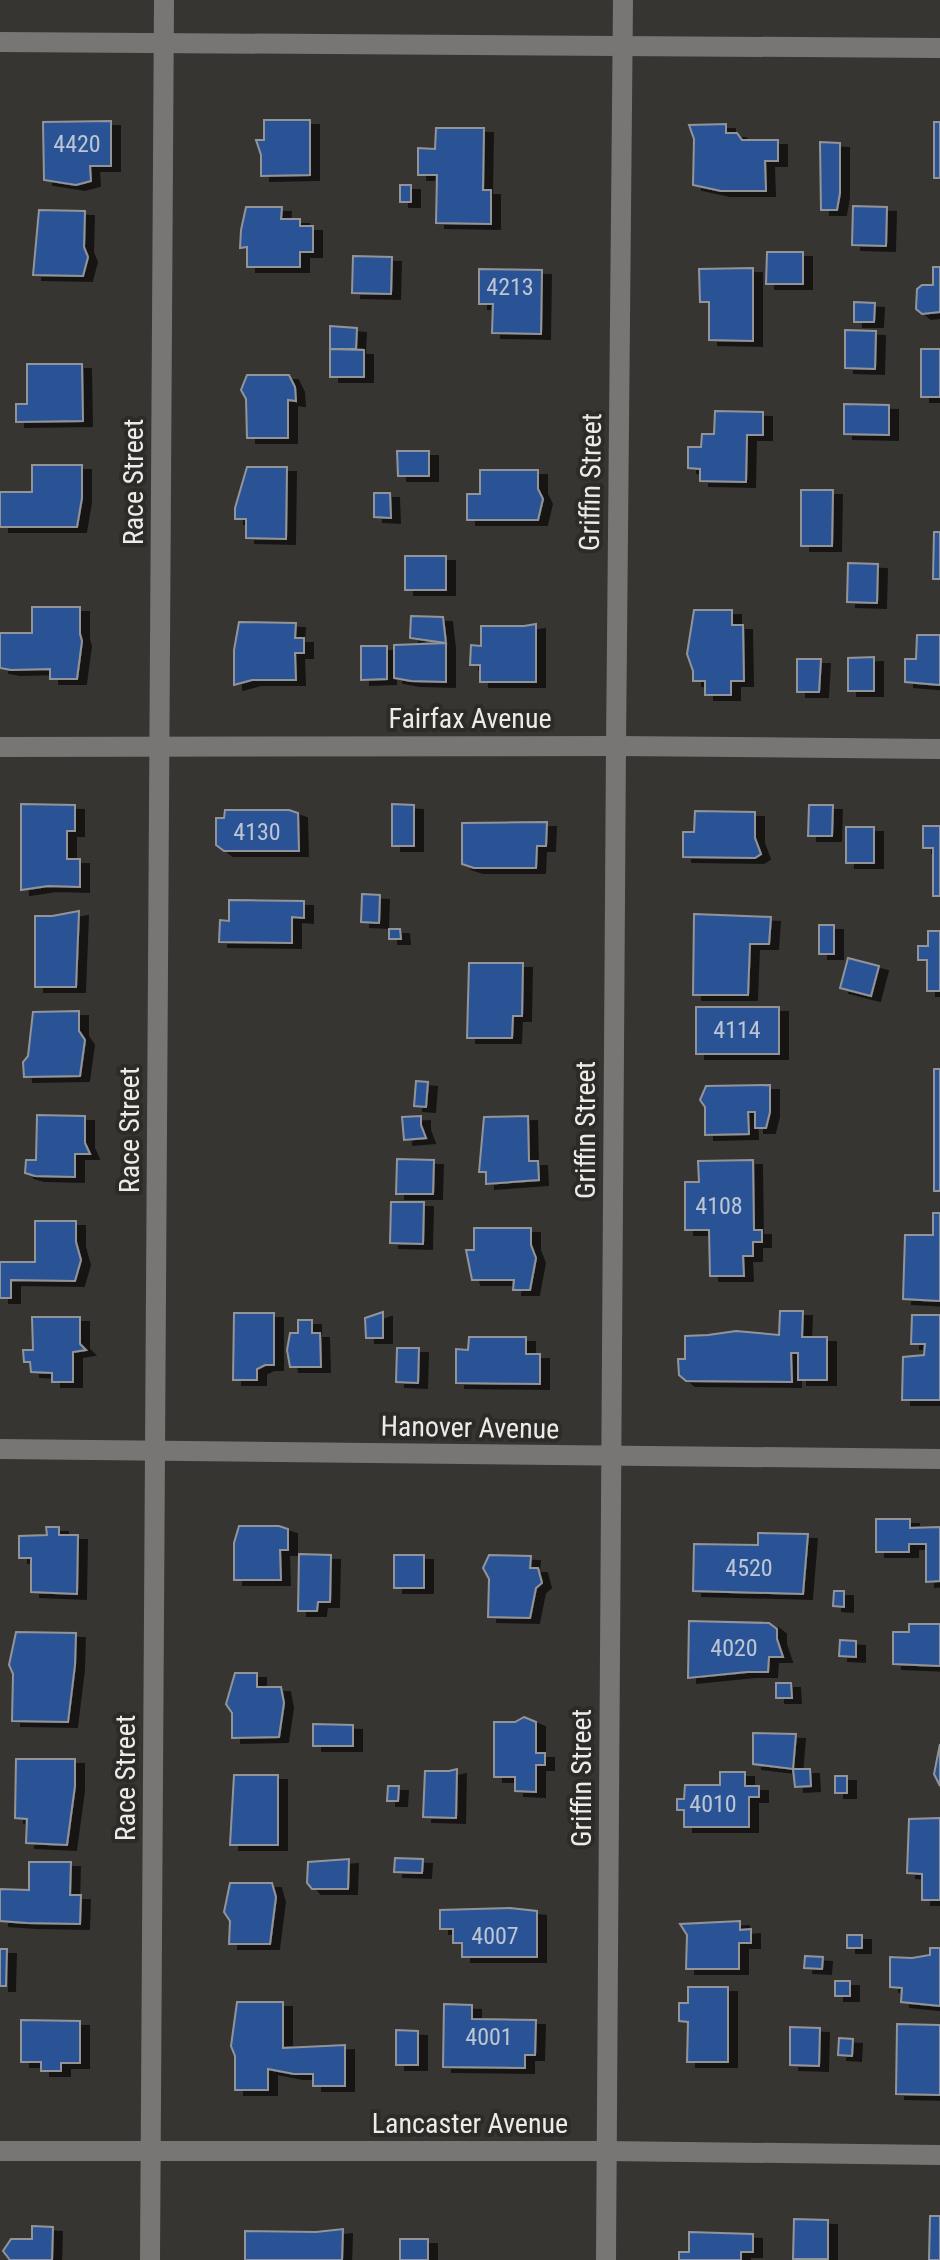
<svg xmlns="http://www.w3.org/2000/svg" width="940" height="2260" viewBox="0 0 940 2260" font-family="'Roboto Condensed',sans-serif">
	<style>
		.building { fill: #2b5395; stroke: #929498; stroke-width: 2; filter: url(#shadow) }
		.lines { fill: none; stroke-linecap: round; stroke-linejoin: round }
		.minor { stroke: #787675; stroke-width: 20 }
		.labels { text-anchor: middle; stroke-width: 8; stroke-linejoin: round; paint-order: stroke }
		.number-label { font-size: 24px; fill: #bcc5d4 }
		.street-label { font-size: 28px; fill: #edebe9; stroke: #2d2b28 }
	</style>
	<defs>
		<filter id="shadow"><feDropShadow dx="9" dy="5" stdDeviation="0" flood-color="#0009"/></filter>
	</defs>
	<rect width="100%" height="100%" fill="#373532"/>
	<g class="building">
		<path d="M264,120H310V175L261,176V155L256,140H264Z"/>
		<path d="M111,121V166H90L91,181L76,185L44,180L43,122Z"/>
		<rect x="934" y="122" width="6" height="56"/>
		<path d="M726,124V133H737L742,140H778V161H765L766,191H721L693,185L694,139L689,125Z"/>
		<path d="M436,128H484L483,190H491V224L436,223L437,175H418V148L435,149Z"/>
		<path d="M820,142L840,143V193L837,210H821Z"/>
		<rect x="400" y="185" width="11" height="17"/>
		<path d="M853,206L887,207L886,246L852,245Z"/>
		<path d="M246,207H282L281,219H300V226H313V252H300V267H247V247L240,248L241,230Z"/>
		<path d="M39,210L85,211L84,247L88,257L83,276L33,275Z"/>
		<path d="M767,252H803V284H766Z"/>
		<path d="M353,256L392,257L391,294L352,293Z"/>
		<path d="M933,267H940V312L922,314L916,309L917,289L922,285H933Z"/>
		<path d="M753,268V341L709,340V302H700L699,269Z"/>
		<path d="M479,269L542,270L541,334L492,333L493,304H479Z"/>
		<path d="M854,302L875,303L874,322H854Z"/>
		<path d="M330,326L357,328L356,349H330Z"/>
		<path d="M845,330L876,331L875,369L845,368Z"/>
		<path d="M330,349L364,350V377H330Z"/>
		<rect x="921" y="349" width="19" height="48"/>
		<path d="M27,364H82L83,421L16,422V404H27Z"/>
		<path d="M247,375H289L295,387L296,401L288,400V438H247L246,399L241,390Z"/>
		<path d="M844,404L889,405V435L844,434Z"/>
		<path d="M715,411L763,412V435H747L746,482L700,481V469L688,468V447H701L702,434H714Z"/>
		<path d="M397,451H429V476H398Z"/>
		<path d="M32,465H82V498L77,527H0V492H32Z"/>
		<path d="M247,467H287L286,539L246,538V519H235V508Z"/>
		<path d="M480,470H538V489L543,499L538,520H467V494H480Z"/>
		<path d="M801,490H833L832,546H801Z"/>
		<path d="M374,493H390L391,518L374,517Z"/>
		<path d="M934,532H940V579H933Z"/>
		<rect x="405" y="556" width="41" height="34"/>
		<path d="M848,563L878,564L877,603L847,602Z"/>
		<path d="M32,607H80V634L82,641L77,679H50V669L11,670L0,668V633H32Z"/>
		<path d="M694,610H732V625H743L744,681H731V695H705V681H693V671L687,654Z"/>
		<path d="M411,616L443,617L446,643L410,638Z"/>
		<path d="M239,622L296,623L295,638H304V653H295L296,680H252L234,685V650Z"/>
		<path d="M536,624V682H480V665H470L471,645L481,646V626H524Z"/>
		<path d="M917,635H940V685L905,682V659H916Z"/>
		<path d="M446,643V682L411,681L394,678V645Z"/>
		<path d="M361,646H387V679L361,680Z"/>
		<path d="M874,657V691H848V658Z"/>
		<path d="M797,659H821L819,692H797Z"/>
		<path d="M21,804L75,805V831H67V859H80V887L48,886L21,890Z"/>
		<path d="M392,804L414,805V846H392Z"/>
		<path d="M809,805H833L832,836H808Z"/>
		<path d="M225,810H289L298,813L299,851H224L216,845V818H224Z"/>
		<path d="M695,811L755,812V838L761,854L755,858L683,857V832H694Z"/>
		<path d="M547,822L546,846H537L536,868H474L462,864V823Z"/>
		<path d="M923,826H940V896H933V848H923Z"/>
		<rect x="846" y="827" width="28" height="36"/>
		<path d="M362,894L380,895L379,923L361,922Z"/>
		<path d="M229,900L304,901V918L292,917V943L219,942L220,920L229,921Z"/>
		<path d="M79,911L76,987H35V916H52Z"/>
		<path d="M694,914L771,917L769,944H750L748,995H693Z"/>
		<rect x="819" y="925" width="15" height="29"/>
		<path d="M389,929H400L401,939H389Z"/>
		<path d="M928,931H940V991H927V960H918V946H928Z"/>
		<path d="M848,958L879,966L871,996L840,988Z"/>
		<path d="M469,963H523L522,1016H513L512,1038H467Z"/>
		<rect x="696" y="1007" width="83" height="47"/>
		<path d="M79,1011V1031L85,1040L80,1076L24,1077L23,1062L28,1056L33,1012Z"/>
		<rect x="934" y="1069" width="6" height="122"/>
		<path d="M416,1081L428,1082L426,1107L414,1106Z"/>
		<path d="M770,1085V1112L766,1128H755V1112H748L749,1134L705,1135V1107L700,1100L706,1086Z"/>
		<path d="M37,1115L85,1116V1143L90,1154H75V1177L35,1176L25,1173L26,1160H36Z"/>
		<path d="M421,1116V1125L426,1138L404,1140L402,1117Z"/>
		<path d="M528,1116L529,1161H538L539,1180L486,1184V1172H479L484,1117Z"/>
		<path d="M397,1159L434,1160L433,1194H396Z"/>
		<path d="M753,1160L754,1230H762V1242H753V1256H743L744,1276H710L709,1230H685V1182H699L698,1161Z"/>
		<path d="M391,1202H424L423,1244L390,1243Z"/>
		<path d="M933,1213H940V1301L903,1299L905,1235H933Z"/>
		<path d="M35,1221H76V1242L81,1260L75,1281L11,1280V1298H0V1262H35Z"/>
		<path d="M474,1228H531V1245L536,1258L530,1290H513L514,1280H472L466,1250H474Z"/>
		<path d="M780,1311H803L802,1337H827V1380H798V1353H791L792,1382L686,1381L679,1375L678,1359H685V1336L708,1335L736,1331L779,1335Z"/>
		<path d="M383,1312V1338H366L365,1318Z"/>
		<path d="M234,1313H274V1365H265L257,1369V1380H233Z"/>
		<path d="M912,1315H940V1400H902L903,1357L924,1355L925,1344H911Z"/>
		<path d="M32,1317H80V1344L86,1350L73,1352V1382H52V1373L31,1372L30,1362H24L23,1350H33Z"/>
		<path d="M298,1320H312V1333H320L321,1367H290L287,1350L290,1333H298Z"/>
		<path d="M469,1337H526V1354H540V1384L456,1383V1349L468,1350Z"/>
		<path d="M397,1348H419L418,1383L396,1382Z"/>
		<path d="M876,1519H910V1528L940,1527V1581L926,1582V1544H909V1552H876Z"/>
		<path d="M239,1526H279L288,1529V1550H280L281,1580H234V1543Z"/>
		<path d="M46,1527H59V1535H78L77,1594L31,1592V1558H19V1536L47,1535Z"/>
		<path d="M758,1533L808,1534L803,1594L693,1591L694,1544L758,1545Z"/>
		<path d="M299,1554L331,1555L330,1602H318L317,1611H298Z"/>
		<rect x="394" y="1555" width="30" height="33"/>
		<path d="M489,1555L531,1556L530,1568H538L542,1583L536,1588L530,1618L488,1617L489,1579L483,1568Z"/>
		<path d="M834,1591H844V1607L833,1606Z"/>
		<path d="M689,1621L769,1623L777,1629V1639L783,1657H769L768,1672H747L688,1678Z"/>
		<path d="M909,1624H940V1666L893,1664V1632H909Z"/>
		<path d="M16,1632L76,1633L75,1665L68,1722L12,1721L13,1674L9,1665Z"/>
		<path d="M840,1640L856,1641V1657L839,1656Z"/>
		<path d="M235,1673H257V1687H281L284,1703L279,1737L232,1738V1713L226,1704Z"/>
		<path d="M776,1683H791L792,1698H776Z"/>
		<path d="M524,1717L536,1722V1753H545V1765H536V1792L515,1791V1777H494V1722H515Z"/>
		<path d="M313,1724L353,1725V1746H313Z"/>
		<path d="M753,1733L796,1734L793,1769L753,1764Z"/>
		<path d="M940,1744V1786L934,1774Z"/>
		<path d="M16,1759H75V1786L67,1845L26,1843L27,1819L15,1818Z"/>
		<path d="M457,1769L456,1818L423,1817L425,1771H449Z"/>
		<path d="M793,1769H810L811,1786L795,1787Z"/>
		<path d="M720,1772H745V1786H759V1797H749V1827H684V1810H677V1799H684L685,1785H720Z"/>
		<path d="M234,1775H278V1845H230Z"/>
		<rect x="835" y="1776" width="12" height="17"/>
		<path d="M388,1786H399L398,1801H387Z"/>
		<path d="M940,1818V1900H922V1874L907,1873L909,1819Z"/>
		<path d="M395,1858L423,1859L422,1873L394,1872Z"/>
		<path d="M349,1859L348,1889H312L307,1883L308,1862Z"/>
		<path d="M29,1862H71L70,1895H81L80,1924L27,1923L0,1921V1889L29,1890Z"/>
		<path d="M230,1883H272L276,1897L270,1944H229L230,1921L224,1912Z"/>
		<path d="M510,1908L537,1911V1957H462V1943H453V1929H440V1910Z"/>
		<path d="M740,1921V1930L751,1929V1943H739V1969H686L687,1935L680,1924Z"/>
		<rect x="847" y="1935" width="15" height="13"/>
		<path d="M930,1948H940V2006L901,2002L902,1988L890,1987V1957L912,1958L930,1955Z"/>
		<path d="M0,1949H7L6,1986H0Z"/>
		<path d="M805,1956L823,1957L822,1969L804,1968Z"/>
		<rect x="835" y="1981" width="15" height="15"/>
		<path d="M688,1987H728V2062H687L688,2022L679,2021V2003H688Z"/>
		<path d="M237,2002H283V2048L345,2045V2086H313V2074H294L268,2069V2090H235V2056L231,2046Z"/>
		<path d="M444,2004L472,2005V2019L536,2020L535,2055H525V2068L443,2067Z"/>
		<path d="M21,2020L80,2021V2063H61V2071H41V2062H21Z"/>
		<path d="M897,2024L940,2025V2095L896,2094Z"/>
		<path d="M790,2027L820,2028L819,2066L790,2065Z"/>
		<path d="M396,2030L418,2031V2065H396Z"/>
		<path d="M839,2038L853,2039L852,2056L838,2055Z"/>
		<path d="M930,2216H940V2260H929Z"/>
		<path d="M794,2219L828,2220V2259H793Z"/>
		<path d="M32,2226L53,2227L52,2260H10L3,2251L11,2239H32Z"/>
		<path d="M343,2229L342,2260H245V2231L316,2232Z"/>
		<path d="M689,2232L753,2234V2252H741V2260H679V2252H689Z"/>
		<rect x="400" y="2239" width="28" height="21"/>
	</g>
	<g class="lines">
		<g class="minor">
			<path d="M0,42L940,48"/>
			<path d="M0,747L616,746L940,749"/>
			<path d="M0,1449L940,1459"/>
			<path d="M0,2151H607L940,2155"/>
			<path d="M150,2260L164,0"/>
			<path d="M606,2260L616,746L623,0"/>
		</g>
	</g>
	<g class="labels">
		<g class="number-label">
			<text x="77" y="152">4420</text>
			<text x="510" y="295">4213</text>
			<text x="257" y="840">4130</text>
			<text x="737" y="1038">4114</text>
			<text x="719" y="1214">4108</text>
			<text x="749" y="1576">4520</text>
			<text x="734" y="1656">4020</text>
			<text x="713" y="1812">4010</text>
			<text x="495" y="1944">4007</text>
			<text x="489" y="2045">4001</text>
		</g>
		<g class="street-label">
			<text transform="translate(133 482) rotate(-90)" y="10">Race Street</text>
			<text transform="translate(590 482) rotate(-89)" y="10">Griffin Street</text>
			<text x="470" y="728">Fairfax Avenue</text>
			<text transform="translate(129 1130) rotate(-90)" y="10">Race Street</text>
			<text transform="translate(585 1130) rotate(-90)" y="10">Griffin Street</text>
			<text transform="translate(470 1427) rotate(1)" y="10">Hanover Avenue</text>
			<text transform="translate(125 1778) rotate(-90)" y="10">Race Street</text>
			<text transform="translate(581 1778) rotate(-90)" y="10">Griffin Street</text>
			<text x="470" y="2133">Lancaster Avenue</text>
		</g>
	</g>
</svg>
